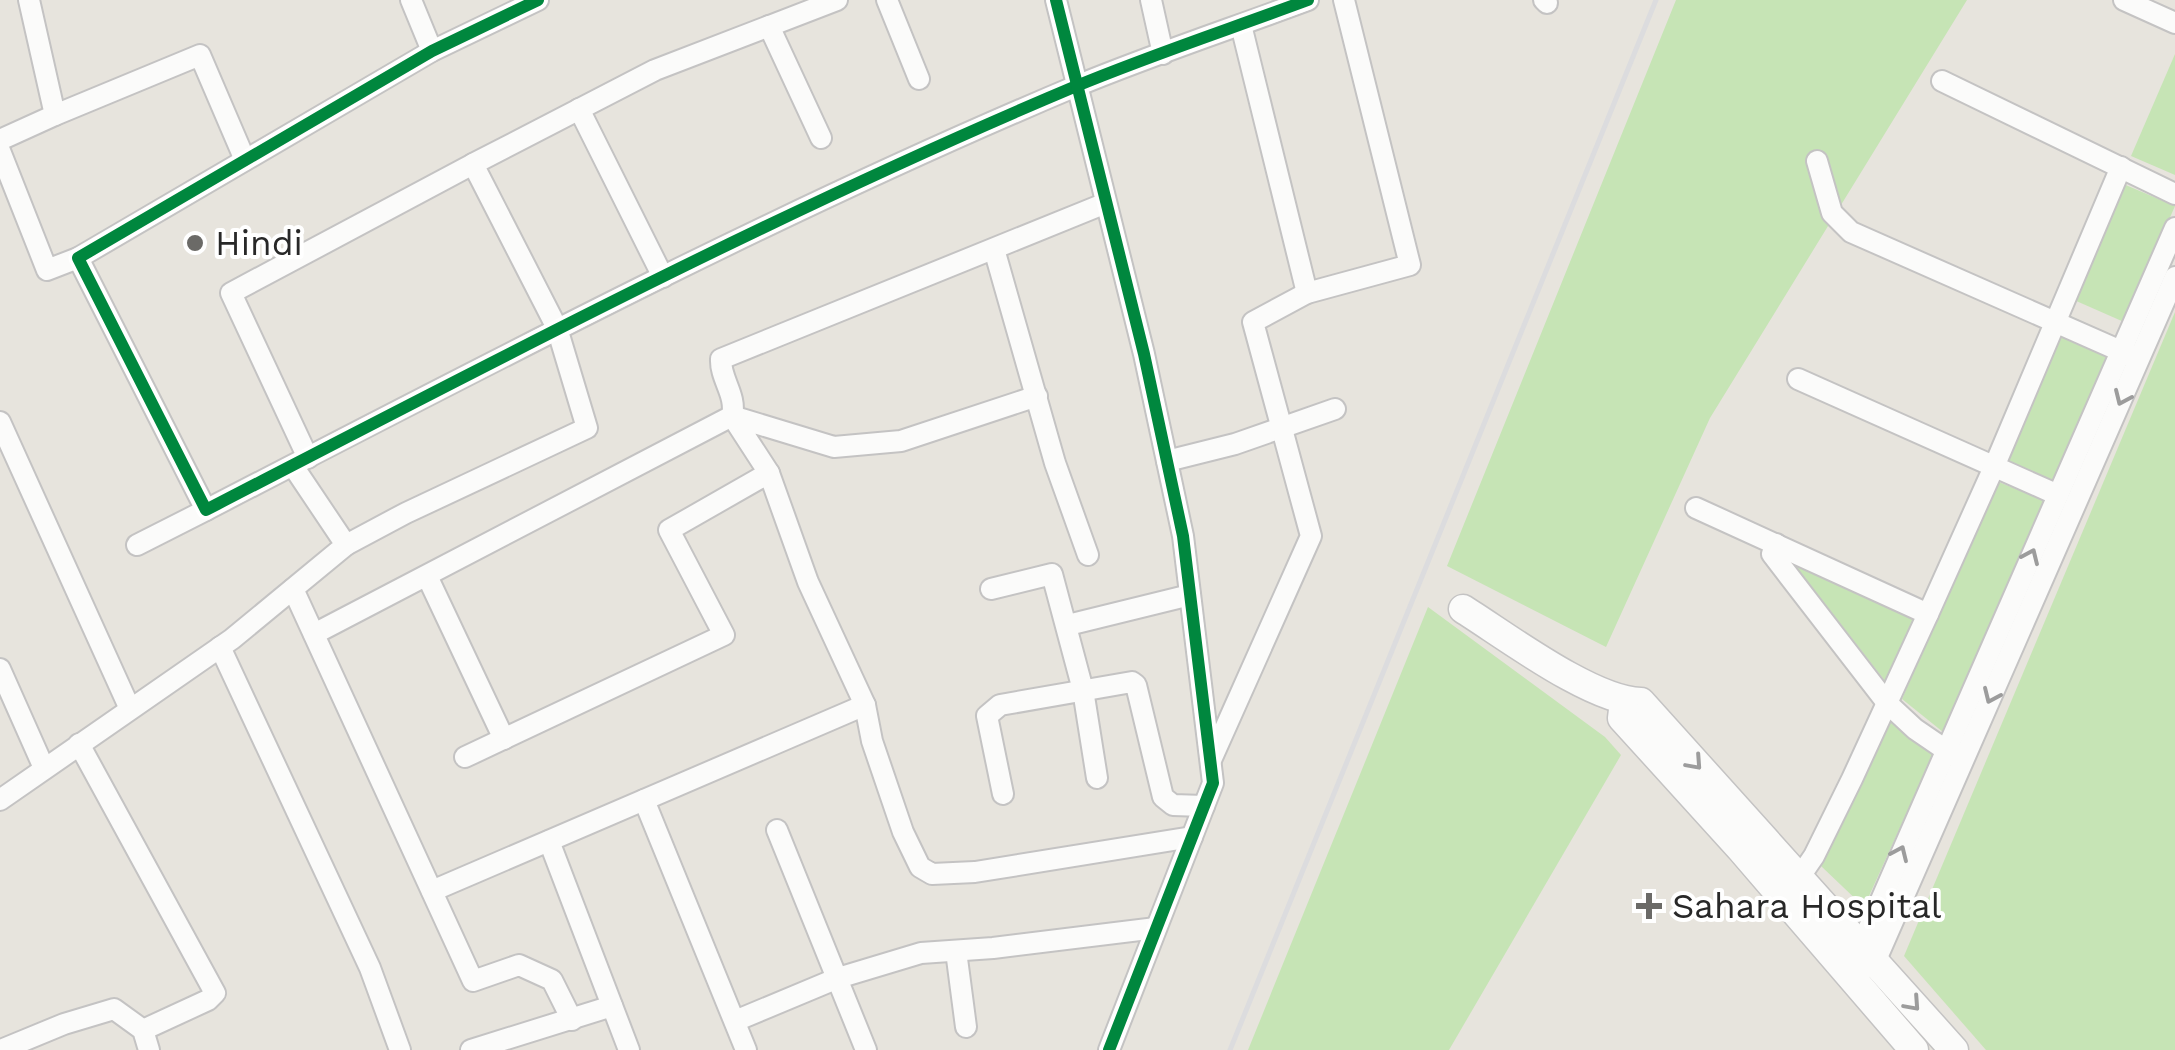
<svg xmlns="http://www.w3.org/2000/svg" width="2175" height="1050" viewBox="0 0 2175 1050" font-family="'Work Sans',sans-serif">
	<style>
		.green { fill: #c6e4b5 }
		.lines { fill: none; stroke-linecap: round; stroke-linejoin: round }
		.street-casing { stroke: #c4c3c3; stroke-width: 24 }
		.secondary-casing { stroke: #c4c3c3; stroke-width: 31 }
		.street { stroke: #fbfbfa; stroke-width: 20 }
		.secondary { stroke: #fbfbfa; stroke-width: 28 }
		.rail { stroke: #dcdcde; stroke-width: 5 }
		.cycleway-casing { stroke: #fff; stroke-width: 19 }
		.cycleway { stroke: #00873e; stroke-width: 12 }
		.oneway { stroke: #9c9c9c }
		.poi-dot { fill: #6b6a67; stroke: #fff; stroke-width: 4 }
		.labels { text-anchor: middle; stroke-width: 8; stroke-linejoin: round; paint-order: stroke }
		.poi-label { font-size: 35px; fill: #282828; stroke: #fff; text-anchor: start }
	</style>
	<rect width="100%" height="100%" fill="#e7e4dd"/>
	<g class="green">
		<path d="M1676,0H1967L1710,418L1606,647L1447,566Z"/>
		<path d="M2175,54V175L2131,156Z"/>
		<path d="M2121,183L2175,206L2124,322L2074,300Z"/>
		<path d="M2175,312V1050H1986L1904,956Z"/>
		<path d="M2068,315L2117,337L2053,485L2003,464Z"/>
		<path d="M1996,481L2047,501L1943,732L1902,699Z"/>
		<path d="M1794,564L1915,619L1888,685Z"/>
		<path d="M1428,607L1605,737L1621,755L1449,1050H1248Z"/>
		<path d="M1892,720L1934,753L1864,907L1821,866Z"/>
	</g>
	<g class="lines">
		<defs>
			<g id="street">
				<path d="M411,0L432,51"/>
				<path d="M538,0L432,51L78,258L206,510C492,362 777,212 1074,87C1151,55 1230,29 1308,0"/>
				<path d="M887,0L919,79"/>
				<path d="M1056,0L1144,354L1183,536L1213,783L1109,1050"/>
				<path d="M1151,0L1163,54"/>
				<path d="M1544,0L1547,3"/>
				<path d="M2124,0L2175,23"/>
				<path d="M1241,25L1307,293"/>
				<path d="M769,26L821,138"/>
				<path d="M1942,81L2175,194"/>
				<path d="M579,109L663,277"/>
				<path d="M55,115L200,55L245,160"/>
				<path d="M0,140L55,115L29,0"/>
				<path d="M0,151L47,270L78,258"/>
				<path d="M1817,161L1832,213L1851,232L2132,356"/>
				<path d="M994,249L1055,463L1088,555"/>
				<path d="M1798,379L2058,495"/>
				<path d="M1037,396L901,441L834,447L732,416L769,473L808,582L865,705L872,741L903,832L920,867L932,874L975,872L1192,837"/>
				<path d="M0,422L130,709"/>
				<path d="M308,458L231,293L473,164"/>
				<path d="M1167,461L1235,444L1335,409"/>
				<path d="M1696,508L1928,614"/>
				<path d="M1776,544L1772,554L1887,703L1915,729L1953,755"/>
				<path d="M137,545L206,510"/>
				<path d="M346,545L406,513L587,428L557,328L473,164L655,70L837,0"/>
				<path d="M427,576L504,739"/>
				<path d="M293,589L473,981L519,965L552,980L572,1020"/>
				<path d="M991,589L1052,574L1083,690L1097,778"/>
				<path d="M1068,625L1190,595"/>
				<path d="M314,634L732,416C737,395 720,379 721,359L1106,203"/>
				<path d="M220,647L370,968L400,1050"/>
				<path d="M0,669L44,768"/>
				<path d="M79,744L215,993L208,1000L143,1030"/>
				<path d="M465,757L724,635L669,530L769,473"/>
				<path d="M1211,760L1311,536L1253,322L1307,293L1410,265L1344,0"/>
				<path d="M1003,794L987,716L1000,705L1132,682L1136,685L1163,797L1173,805L1204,806"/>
				<path d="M0,800L232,639L346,545L293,466"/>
				<path d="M644,800L746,1050"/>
				<path d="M777,830L866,1050"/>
				<path d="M549,841L629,1050"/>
				<path d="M1792,888L1814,856L1852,779L1928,614L1994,467L2121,167"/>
				<path d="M432,891L865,705"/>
				<path d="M956,951L966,1027"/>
				<path d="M1857,955L2175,228"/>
				<path d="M1865,968L1875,962L2175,277"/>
				<path d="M735,1021L838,978L921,953L993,948L1156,928"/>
				<path d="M1,1050L64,1024L114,1009L143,1030L149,1050"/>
				<path d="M471,1050L612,1006"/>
			</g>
			<g id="secondary">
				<path d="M1463,609C1506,636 1592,701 1641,702L1954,1050"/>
				<path d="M1624,702L1622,718L1740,848L1914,1050"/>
			</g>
		</defs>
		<use href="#street" class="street-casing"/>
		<use href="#secondary" class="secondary-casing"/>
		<use href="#street" class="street"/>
		<use href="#secondary" class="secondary"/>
		<path class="rail" d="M1230,1050L1656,0"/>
		<defs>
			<g id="cycleway">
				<path d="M538,0L432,51L78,258L206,510C492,362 777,212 1074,87C1151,55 1230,29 1308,0"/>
				<path d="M1056,0L1144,354L1183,536L1213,783L1109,1050"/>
			</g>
		</defs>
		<use href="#cycleway" class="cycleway-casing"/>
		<use href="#cycleway" class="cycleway"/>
	</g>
	<defs><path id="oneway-chevron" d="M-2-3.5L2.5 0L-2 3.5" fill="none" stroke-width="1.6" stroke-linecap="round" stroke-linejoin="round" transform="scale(2.5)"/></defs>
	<g class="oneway">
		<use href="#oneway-chevron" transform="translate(2122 398) rotate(114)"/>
		<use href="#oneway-chevron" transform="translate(2031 556) rotate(-66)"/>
		<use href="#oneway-chevron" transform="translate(1991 696) rotate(114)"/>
		<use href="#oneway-chevron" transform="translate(1695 763) rotate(48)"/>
		<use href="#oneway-chevron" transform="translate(1900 853) rotate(-66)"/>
		<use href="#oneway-chevron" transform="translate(1913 1004) rotate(48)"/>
	</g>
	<g class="poi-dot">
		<circle cx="195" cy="243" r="10"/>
		<path d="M1644 891h10v10h10v10h-10v10h-10v-10h-10v-10h10z"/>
	</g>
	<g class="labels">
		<g class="poi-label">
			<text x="215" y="255">Hindi</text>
			<text x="1672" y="918">Sahara Hospital</text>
		</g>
	</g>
</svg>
